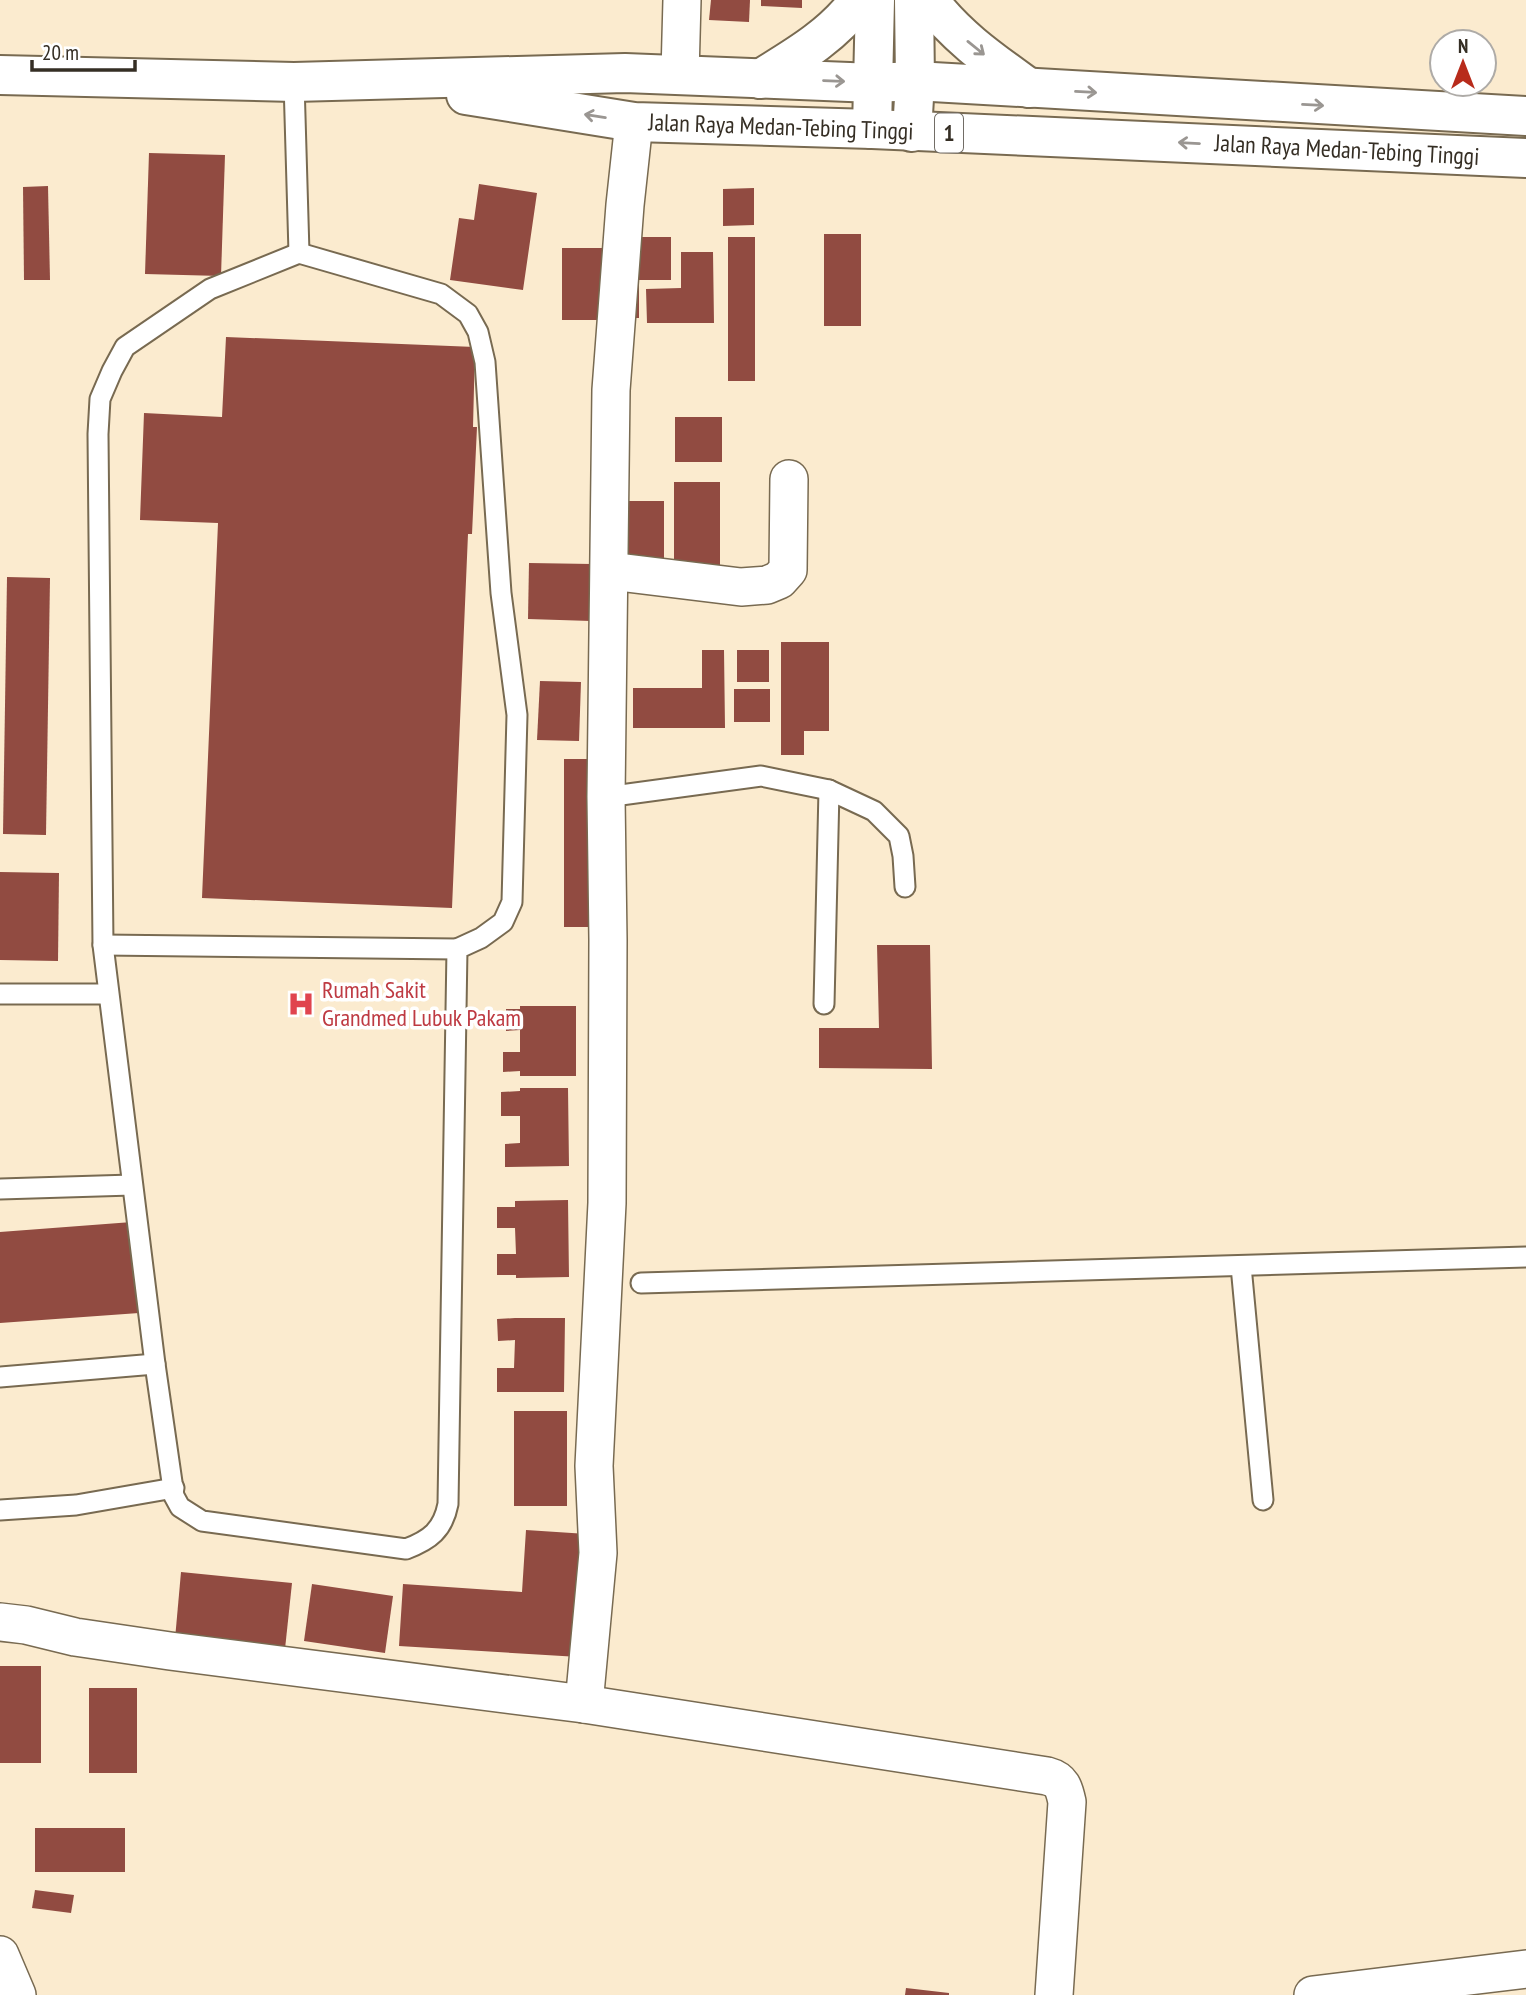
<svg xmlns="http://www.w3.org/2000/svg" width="1526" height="1995" viewBox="0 0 1526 1995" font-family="'PT Sans Narrow',sans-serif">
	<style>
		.building { fill: #914b41 }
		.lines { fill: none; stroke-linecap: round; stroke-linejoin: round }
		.service-casing { stroke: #786a51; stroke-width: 23 }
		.minor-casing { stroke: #786a51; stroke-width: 40 }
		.trunk-casing { stroke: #786a51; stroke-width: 42 }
		.motorway-casing { stroke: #786a51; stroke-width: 42 }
		.service { stroke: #fff; stroke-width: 19 }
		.minor { stroke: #fff; stroke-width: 37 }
		.trunk { stroke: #fff; stroke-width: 38 }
		.motorway { stroke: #fff; stroke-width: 38 }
		.oneway { stroke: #9a9692 }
		.labels { text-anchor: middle; stroke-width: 7; stroke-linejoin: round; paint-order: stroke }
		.shield { fill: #fff; stroke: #726d66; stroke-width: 2 }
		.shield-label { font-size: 23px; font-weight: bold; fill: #352e24 }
		.street-label { font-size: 24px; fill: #352e24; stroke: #fff }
		.health-label { font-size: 24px; fill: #be3a42; stroke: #fff; text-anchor: start }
	</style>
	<rect width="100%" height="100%" fill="#fbebcf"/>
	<g class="building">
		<path d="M711,0H750L749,22L709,20Z"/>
		<path d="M761,0H802V8L761,6Z"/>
		<path d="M149,153L225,155L221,276L145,274Z"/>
		<path d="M479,184L537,193L523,290L450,280L459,218L474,220Z"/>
		<path d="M48,186L50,280H24L23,187Z"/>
		<path d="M754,188V225L723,226V189Z"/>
		<rect x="824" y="234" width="37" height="92"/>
		<path d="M627,237H671V280H639V318H627Z"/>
		<rect x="728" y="237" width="27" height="144"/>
		<rect x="562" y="248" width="40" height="72"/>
		<path d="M681,252H713L714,323H647L646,289L681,288Z"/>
		<path d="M226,337L475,347L473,427H477L472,534H468L452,908L202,898L218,523L140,520L144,413L222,417Z"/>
		<rect x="675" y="417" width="47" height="45"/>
		<rect x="674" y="482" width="46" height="90"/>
		<rect x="623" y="501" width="41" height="61"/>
		<path d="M529,563L592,564L591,621L528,619Z"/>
		<path d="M7,577L50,578L46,835L3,834Z"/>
		<path d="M781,642H829V731H804V755H781Z"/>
		<path d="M702,650H724L725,728H633V688H702Z"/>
		<rect x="737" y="650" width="32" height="32"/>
		<path d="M540,681L581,682L579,741L537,740Z"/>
		<rect x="734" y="689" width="36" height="33"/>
		<rect x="564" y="759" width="31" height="168"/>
		<path d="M0,872L59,873L58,961L0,960Z"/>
		<path d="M877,945H930L932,1069L819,1068V1028H879Z"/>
		<path d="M520,1006H576V1076H520V1071L503,1072V1052H520V1030L506,1031V1009H520Z"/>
		<path d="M520,1088H568L569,1166L505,1167V1144L520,1143V1116H501V1092L520,1091Z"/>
		<path d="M568,1200L569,1277L516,1278V1275H497V1254H516L515,1228H497V1207H515V1201Z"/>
		<path d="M132,1222L139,1313L0,1323V1232Z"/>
		<path d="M515,1318H565L564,1392H497V1368H514L515,1340L498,1341L497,1319Z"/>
		<rect x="514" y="1411" width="53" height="95"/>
		<path d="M526,1530L587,1534L579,1657L399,1646L403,1584L522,1592Z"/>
		<path d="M181,1572L292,1583L285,1649L175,1639Z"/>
		<path d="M312,1584L393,1596L385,1653L304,1641Z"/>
		<rect x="0" y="1666" width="41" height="97"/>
		<rect x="89" y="1688" width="48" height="85"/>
		<rect x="35" y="1828" width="90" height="44"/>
		<path d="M35,1890L74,1895L71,1913L32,1908Z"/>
		<path d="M906,1988L949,1993V1995H905Z"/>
	</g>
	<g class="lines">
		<defs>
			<g id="service">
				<path d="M294,82L299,253"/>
				<path d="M299,253L441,294L468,314L478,332L485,362L501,593L517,715L512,902L503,922L481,938L457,949L448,1504C443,1530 430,1540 406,1549L202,1521L180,1507L174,1496L155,1364L103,945L98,434L100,399L112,371L125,347L210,289Z"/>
				<path d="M606,797L761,776L829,790L874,811L899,836L903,856L905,887"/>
				<path d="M103,945L457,949"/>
				<path d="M0,994H108"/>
				<path d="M824,1004L829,790"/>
				<path d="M0,1189L132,1185"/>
				<path d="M1241,1266L1263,1500"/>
				<path d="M641,1283L1526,1257"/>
				<path d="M0,1377L155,1364"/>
				<path d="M0,1510L76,1505L174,1488"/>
			</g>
			<g id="minor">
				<path d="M680,74L682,0"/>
				<path d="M610,571L741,587L767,585L779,580L788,570L789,479"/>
				<path d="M0,1622L26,1625L75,1637L170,1651L584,1704L1047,1776C1062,1780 1064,1788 1067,1802L1054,1995"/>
				<path d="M584,1704L598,1553L594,1466L607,1203L608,940L606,797L611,390L625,205L634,122"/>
				<path d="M0,1955L17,1995"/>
				<path d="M1313,1995L1526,1969"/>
			</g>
			<g id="trunk">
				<path d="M0,75L294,82L625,73L874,83L915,81L1526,116"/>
				<path d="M466,95L634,122L872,129L1526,158"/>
			</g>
			<g id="motorway">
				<path d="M929,0C955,36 993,62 1029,88"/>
				<path d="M760,79C796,57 834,35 859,0"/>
				<path d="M872,129L875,0"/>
				<path d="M912,132L915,81L914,0"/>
			</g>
		</defs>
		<use href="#service" class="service-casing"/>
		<use href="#minor" class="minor-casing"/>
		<use href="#trunk" class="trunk-casing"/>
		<use href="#motorway" class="motorway-casing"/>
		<use href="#service" class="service"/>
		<use href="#minor" class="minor"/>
		<use href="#trunk" class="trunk"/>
		<use href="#motorway" class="motorway"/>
	</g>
	<defs><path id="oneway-shaft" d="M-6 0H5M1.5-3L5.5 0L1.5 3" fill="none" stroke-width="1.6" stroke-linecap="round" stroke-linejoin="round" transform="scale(1.75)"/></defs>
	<g class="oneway">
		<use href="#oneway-shaft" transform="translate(976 48) rotate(39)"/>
		<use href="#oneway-shaft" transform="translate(834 81) rotate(2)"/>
		<use href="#oneway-shaft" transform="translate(1086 92) rotate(3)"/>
		<use href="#oneway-shaft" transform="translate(1313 105) rotate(3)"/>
		<use href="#oneway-shaft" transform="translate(595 116) rotate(-171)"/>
		<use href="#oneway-shaft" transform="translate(1189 143) rotate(-177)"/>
	</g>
	<defs>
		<symbol id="hospital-bare" viewBox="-9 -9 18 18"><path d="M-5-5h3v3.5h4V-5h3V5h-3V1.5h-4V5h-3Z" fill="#e0444e" stroke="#fff" stroke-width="2.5" paint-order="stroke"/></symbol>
	</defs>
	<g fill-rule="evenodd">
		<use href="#hospital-bare" x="282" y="985" width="38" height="38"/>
	</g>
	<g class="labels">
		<rect class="shield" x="935" y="113.5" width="28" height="39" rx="5"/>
		<g class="shield-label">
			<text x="949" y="141">1</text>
		</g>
		<g class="street-label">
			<text transform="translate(781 127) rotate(2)" y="8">Jalan Raya Medan-Tebing Tinggi</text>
			<text transform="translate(1347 150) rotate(3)" y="8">Jalan Raya Medan-Tebing Tinggi</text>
		</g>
		<g class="health-label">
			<text x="322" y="998">Rumah Sakit<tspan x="322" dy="28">Grandmed Lubuk Pakam</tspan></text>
		</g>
	</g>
	<g transform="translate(1463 63)"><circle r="33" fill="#ffffff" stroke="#aeaba7" stroke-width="2"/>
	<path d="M0-5L12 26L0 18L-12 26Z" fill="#b82b1b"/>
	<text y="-10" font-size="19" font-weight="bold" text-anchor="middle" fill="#352e24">N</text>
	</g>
	<path d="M32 60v10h103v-10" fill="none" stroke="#352e24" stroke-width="3.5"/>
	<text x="42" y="60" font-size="21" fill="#352e24" stroke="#ffffff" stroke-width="5" paint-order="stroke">20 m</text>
</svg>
